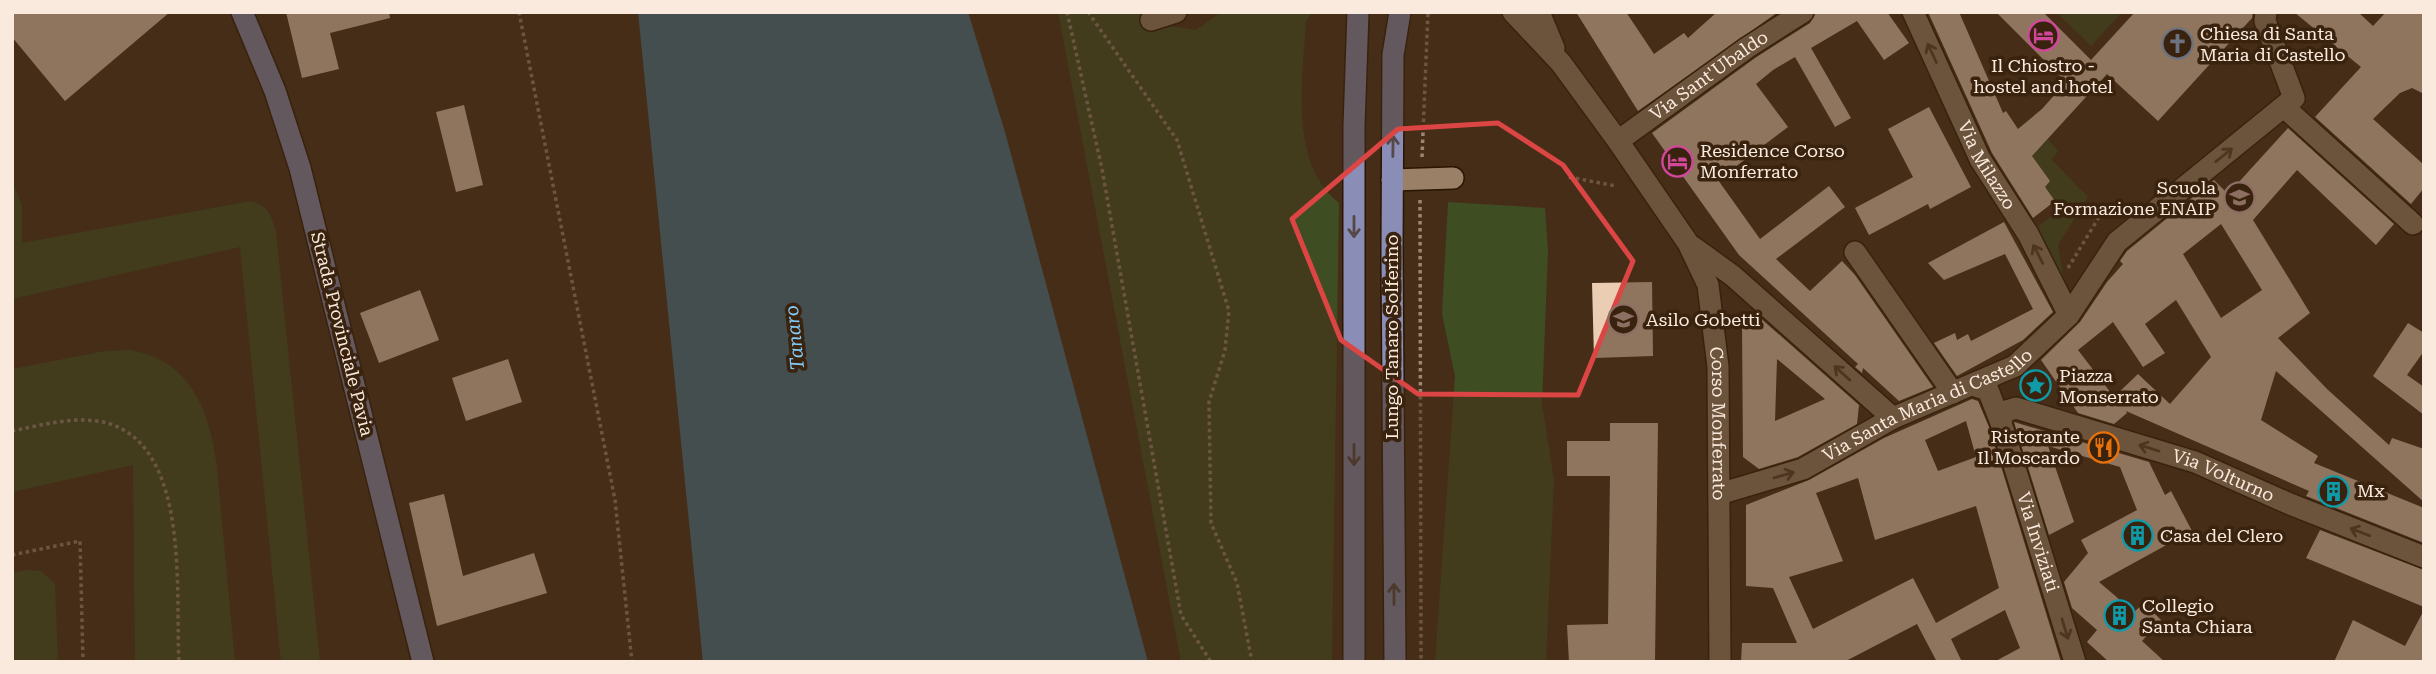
<svg xmlns="http://www.w3.org/2000/svg" width="2436" height="674" viewBox="0 0 2436 674" font-family="'Roboto Serif',serif">
	<style>
		.green { fill: #3f4d23 }
		.water { fill: #467593 }
		.building { fill: #ebcdb4; fill-rule: evenodd }
		.lines { fill: none; stroke-linecap: round; stroke-linejoin: round }
		.minor-casing { stroke: #2a1502; stroke-width: 24 }
		.major-casing { stroke: #2a1502; stroke-width: 24 }
		.path { stroke: #9c8777; stroke-width: 3.5; stroke-dasharray: 3.5 3.5; stroke-linecap: butt }
		.minor { stroke: #9b8068; stroke-width: 21 }
		.major { stroke: #8a8db5; stroke-width: 21 }
		.oneway { stroke: #573f29 }
		.oneway2 { stroke: #564848 }
		.marked { fill: none; stroke: #db4543; stroke-width: 5; stroke-linejoin: round }
		.labels { text-anchor: middle; stroke-width: 7; stroke-linejoin: round; paint-order: stroke }
		.poi-label { font-size: 18px; fill: #faeade; stroke: #3a230e; text-anchor: start }
		.street-label { font-size: 18px; fill: #faeade; stroke: #3a230e }
		.water-label { font-size: 19px; font-style: italic; fill: #84cefd; stroke: #3a230e }
	</style>
	<rect width="100%" height="100%" fill="#452d18"/>
	<g class="green">
		<path d="M1058,12H1140L1149,23L1196,30L1221,12H1313L1306,21C1303,79 1288,162 1339,203L1332,662H1181Z"/>
		<path d="M2056,12H2122L2091,46Z"/>
		<path d="M2048,139L2058,151L2052,160L2088,197L2058,245L2067,298L2034,230L2060,209L2045,187L2050,181L2032,156Z"/>
		<path d="M12,183L22,204V243L251,201C267,205 272,216 276,232L320,662H281L240,247L12,299Z"/>
		<path d="M1448,202L1545,208L1548,251L1542,403L1554,480L1546,662H1435L1455,376L1442,314Z"/>
		<path d="M130,350C219,366 216,462 223,533C227,576 231,619 235,662H135L133,465L12,492V369L105,351Z"/>
		<path d="M26,570L41,571L55,584L58,662H12V573Z"/>
	</g>
	<path class="water" d="M638,12H968L1005,132L1148,662H703Z"/>
	<g class="building">
		<path d="M12,12H170L65,101L12,37Z"/>
		<path d="M286,12H389L390,18L330,33L339,69L302,78Z"/>
		<path d="M1576,12H1626L1654,54L1684,33L1688,38L1717,12H1778L1638,111Z"/>
		<path d="M1816,12H1887L1909,43L1884,60L1857,21L1811,48L1851,118L1835,127L1795,57L1773,70L1756,84L1788,127L1718,180L1760,239L1829,186L1845,207L1776,259L1810,291L1842,261L1855,275L1933,387L1899,401L1863,368L1862,373L1855,367L1858,364L1739,255L1652,133L1755,58L1810,23Z"/>
		<path d="M1928,12H1959L2003,113L2006,111L2018,129L2042,109L2066,82L1996,12H2043L2091,60L2135,12H2253L2252,18L2158,121L2107,74L2032,156L2050,181L2045,187L2055,201L2033,218L1992,153Z"/>
		<path d="M2294,12H2358L2373,26L2386,12H2424V94L2412,88L2400,93L2373,119L2424,165V188L2411,204L2315,117L2361,67Z"/>
		<path d="M464,105L483,185L456,192L436,112Z"/>
		<path d="M1929,107L1971,187L1930,209L1928,204L1869,235L1855,208L1913,177L1888,129Z"/>
		<path d="M2288,128L2394,224L2376,245L2297,170L2253,220L2310,313L2278,338L2327,389L2389,445L2392,438L2424,449V502L2276,371L2261,420L2318,456L2314,463L2424,508V543L2306,496L2309,491L2126,411L2127,413L2114,424L2078,413L2041,360L2080,322L2107,282L2123,264L2120,261L2127,251L2214,180L2228,194ZM2221,224L2262,290L2221,318L2183,254ZM2176,300L2211,357L2170,404L2138,374L2114,397L2078,350L2113,322L2143,367L2165,353L2145,324Z"/>
		<path d="M2004,222L2053,312L2023,340L1957,376L1934,343L1955,333L1957,340L1968,334L1971,341L2033,309L2005,254L1944,280L1928,263Z"/>
		<path d="M1652,282L1653,356L1594,358L1592,283Z"/>
		<path d="M420,290L439,340L379,363L360,313Z"/>
		<path d="M1758,316L1859,405L1857,424L1798,457L1759,469L1743,457L1742,323ZM1777,359L1825,399L1775,421Z"/>
		<path d="M2408,323L2424,333V351L2407,375L2424,387V415L2373,376Z"/>
		<path d="M508,359L522,402L466,421L452,378Z"/>
		<path d="M1972,399L1978,401L1989,427L2061,662H1994L2020,648L2005,610L1951,639L1962,662H1937L1917,624L1844,662H1741L1742,643H1797L1773,588L1746,586V505L1809,480L1884,438ZM1966,421L1976,457L1938,471L1925,440ZM1858,478L1875,540L1976,506L1999,588L1936,623L1913,578L1813,629L1789,577L1843,561L1816,493Z"/>
		<path d="M2014,422L2149,462L2165,495L2171,491L2192,531L2099,582L2134,612L2144,603L2161,620L2142,641L2165,662H2109L2087,642L2097,630L2072,608L2064,582L2088,553L2081,540L2137,510L2120,467L2048,446L2074,522L2049,535Z"/>
		<path d="M1610,423H1658L1655,662H1569L1567,625L1608,624L1610,476H1567V441H1610Z"/>
		<path d="M444,494L463,576L534,553L547,593L437,626L409,503Z"/>
		<path d="M2320,530L2424,570V607L2306,558Z"/>
		<path d="M2424,610V662H2334L2353,620L2405,646Z"/>
	</g>
	<g class="lines">
		<defs>
			<g id="minor">
				<path id="s1" d="M1513,12L1561,63L1618,141L1688,243L1708,285L1718,367L1720,662"/>
				<path d="M1539,12L1554,48"/>
				<path id="s2" d="M1913,12L1980,159L2028,234L2069,315"/>
				<path d="M1151,20L1176,12"/>
				<path d="M2284,107L2413,224"/>
				<path id="s3" d="M1618,141L1748,47L1803,12"/>
				<path d="M1392,180L1453,178"/>
				<path d="M1693,247L1733,276L1893,418"/>
				<path d="M1855,252L1953,393"/>
				<path id="s4" d="M1972,385L1988,390L2001,423L2075,662"/>
				<path id="s5" d="M2001,423L2003,412L2016,408L2195,462L2290,504L2424,557"/>
				<path id="s6" d="M1719,494L1803,469L1893,418L2015,366L2069,315L2117,242L2294,98L2265,21L2266,12"/>
			</g>
			<g id="major">
				<path d="M242,12L275,91L300,168L423,662"/>
				<path d="M1354,662V126L1358,12"/>
				<path d="M1395,662L1392,252L1393,55L1400,12"/>
			</g>
		</defs>
		<use href="#minor" class="minor-casing"/>
		<use href="#major" class="major-casing"/>
		<g class="path">
			<path d="M519,12L615,500L632,662"/>
			<path d="M1067,12L1102,169L1181,615L1211,662"/>
			<path d="M1088,12L1177,140L1229,311L1225,350L1209,402L1211,523L1237,583L1252,662"/>
			<path d="M1422,157L1428,12"/>
			<path d="M1569,177L1616,186"/>
			<path d="M1420,200L1421,662"/>
			<path d="M2068,268L2107,204"/>
			<path d="M12,431C42,425 77,415 107,423C191,447 175,592 179,662"/>
			<path d="M12,555L80,541L83,662"/>
		</g>
		<use href="#minor" class="minor"/>
		<use href="#major" class="major"/>
	</g>
	<defs><path id="oneway-shaft" d="M-6 0H5M1.5-3L5.5 0L1.5 3" fill="none" stroke-width="1.6" stroke-linecap="round" stroke-linejoin="round" transform="scale(1.75)"/></defs>
	<g class="oneway">
		<use href="#oneway-shaft" transform="translate(1932 53) rotate(-115)"/>
		<use href="#oneway-shaft" transform="translate(2224 155) rotate(-39)"/>
		<use href="#oneway-shaft" transform="translate(2038 254) rotate(-117)"/>
		<use href="#oneway-shaft" transform="translate(1842 373) rotate(-138)"/>
		<use href="#oneway-shaft" transform="translate(2149 448) rotate(-163)"/>
		<use href="#oneway-shaft" transform="translate(1784 475) rotate(-16)"/>
		<use href="#oneway-shaft" transform="translate(2360 532) rotate(-159)"/>
		<use href="#oneway-shaft" transform="translate(2065 629) rotate(73)"/>
	</g>
	<g class="oneway2">
		<use href="#oneway-shaft" transform="translate(1393 146) rotate(-89)"/>
		<use href="#oneway-shaft" transform="translate(1354 227) rotate(90)"/>
		<use href="#oneway-shaft" transform="translate(1354 455) rotate(90)"/>
		<use href="#oneway-shaft" transform="translate(1394 594) rotate(-90)"/>
	</g>
	<path d="M0 0H2436V674H0ZM1498,123L1563,165L1633,261L1578,395L1418,394L1341,340L1292,219L1398,129Z" fill="#452d18" fill-opacity=".55" fill-rule="evenodd"/>
	<path class="marked" d="M1498,123L1563,165L1633,261L1578,395L1418,394L1341,340L1292,219L1398,129Z"/>
	<defs>
		<symbol id="hotel-ring" viewBox="-11 -11 22 22"><circle r="9.5" fill="#3a230e" stroke="#d1479c" stroke-width="1.5"/><path d="M-6-4.5h1.5V1H6V5H4.5V3h-9V5H-6ZM-4 0a1.8 1.8 0 1 1 3.6 0ZM.5 0V-2.5h3Q6-2.5 6 0Z" fill="#d1479c"/></symbol>
		<symbol id="church-ring" viewBox="-11 -11 22 22"><circle r="9.5" fill="#3a230e" stroke="#6b7280" stroke-width="1.5"/><path d="M-1.2-6h2.4v3.5h3.3v2.4h-3.3V6h-2.4V-.1h-3.3v-2.4h3.3Z" fill="#6b7280"/></symbol>
		<symbol id="school-ring" viewBox="-11 -11 22 22"><circle r="9.5" fill="#3a230e" stroke="#8d6e63" stroke-width="1.5"/><path d="M0-5L7-2L0 1L-7-2ZM-4 1L0 2.5L4 1V4Q0 6-4 4Z" fill="#8d6e63"/></symbol>
		<symbol id="sight-ring" viewBox="-11 -11 22 22"><circle r="9.5" fill="#3a230e" stroke="#0f9aa8" stroke-width="1.5"/><path d="M0-6L1.8-2.2L6-1.7L2.9 1.2L3.7 5.4L0 3.3L-3.7 5.4L-2.9 1.2L-6-1.7L-1.8-2.2Z" fill="#0f9aa8"/></symbol>
		<symbol id="restaurant-ring" viewBox="-11 -11 22 22"><circle r="9.5" fill="#3a230e" stroke="#e8710a" stroke-width="1.5"/><path d="M-5-6h1v4h1v-4h1v4h1v-4h1v5L-1.5 .5V6h-2V.5L-5-1ZM5-6V6H3V1.5H1.5Q1.5-4 5-6Z" fill="#e8710a"/></symbol>
		<symbol id="building-ring" viewBox="-11 -11 22 22"><circle r="9.5" fill="#3a230e" stroke="#0f9aa8" stroke-width="1.5"/><path d="M-4-6H4V6H1V3H-1V6H-4ZM-2.5-4.3h1.7v1.8h-1.7ZM.8-4.3h1.7v1.8H.8ZM-2.5-1h1.7V.8h-1.7ZM.8-1h1.7V.8H.8Z" fill="#0f9aa8"/></symbol>
	</defs>
	<g fill-rule="evenodd">
		<use href="#hotel-ring" x="2026" y="18" width="35" height="35"/>
		<use href="#church-ring" x="2160" y="26" width="35" height="35"/>
		<use href="#hotel-ring" x="1660" y="144" width="35" height="35"/>
		<use href="#school-ring" x="2222" y="180" width="35" height="35"/>
		<use href="#school-ring" x="1606" y="302" width="35" height="35"/>
		<use href="#sight-ring" x="2018" y="368" width="35" height="35"/>
		<use href="#restaurant-ring" x="2086" y="430" width="35" height="35"/>
		<use href="#building-ring" x="2316" y="474" width="35" height="35"/>
		<use href="#building-ring" x="2120" y="518" width="35" height="35"/>
		<use href="#building-ring" x="2102" y="598" width="35" height="35"/>
	</g>
	<g class="labels">
		<g class="poi-label">
			<text x="2200" y="40">Chiesa di Santa<tspan x="2200" dy="21">Maria di Castello</tspan></text>
			<text x="2043" y="72" text-anchor="middle">Il Chiostro -<tspan x="2043" dy="21">hostel and hotel</tspan></text>
			<text x="1700" y="157">Residence Corso<tspan x="1700" dy="21">Monferrato</tspan></text>
			<text x="2216" y="194" text-anchor="end">Scuola<tspan x="2216" dy="21">Formazione ENAIP</tspan></text>
			<text x="1646" y="326">Asilo Gobetti</text>
			<text x="2059" y="382">Piazza<tspan x="2059" dy="21">Monserrato</tspan></text>
			<text x="2080" y="443" text-anchor="end">Ristorante<tspan x="2080" dy="21">Il Moscardo</tspan></text>
			<text x="2357" y="497">Mx</text>
			<text x="2160" y="542">Casa del Clero</text>
			<text x="2142" y="612">Collegio<tspan x="2142" dy="21">Santa Chiara</tspan></text>
		</g>
		<g class="street-label">
			<text dy="6" stroke="none"><textPath href="#s3" startOffset="112">Via Sant'Ubaldo</textPath></text>
			<text dy="6" stroke="none"><textPath href="#s2" startOffset="170">Via Milazzo</textPath></text>
			<text transform="translate(342 334) rotate(76)" y="6">Strada Provinciale Pavia</text>
			<text transform="translate(1392 337) rotate(-90)" y="6">Lungo Tanaro Solferino</text>
			<text dy="6" stroke="none"><textPath href="#s6" startOffset="228">Via Santa Maria di Castello</textPath></text>
			<text dy="6" stroke="none"><textPath href="#s1" startOffset="476">Corso Monferrato</textPath></text>
			<text dy="6" stroke="none"><textPath href="#s5" startOffset="243">Via Volturno</textPath></text>
			<text dy="6" stroke="none"><textPath href="#s4" startOffset="177">Via Inviziati</textPath></text>
		</g>
		<g class="water-label">
			<text transform="translate(794 338) rotate(-96)" y="7">Tanaro</text>
		</g>
	</g>
	<rect width="2436" height="674" fill="none" stroke="#faeade" stroke-width="28"/>
</svg>
